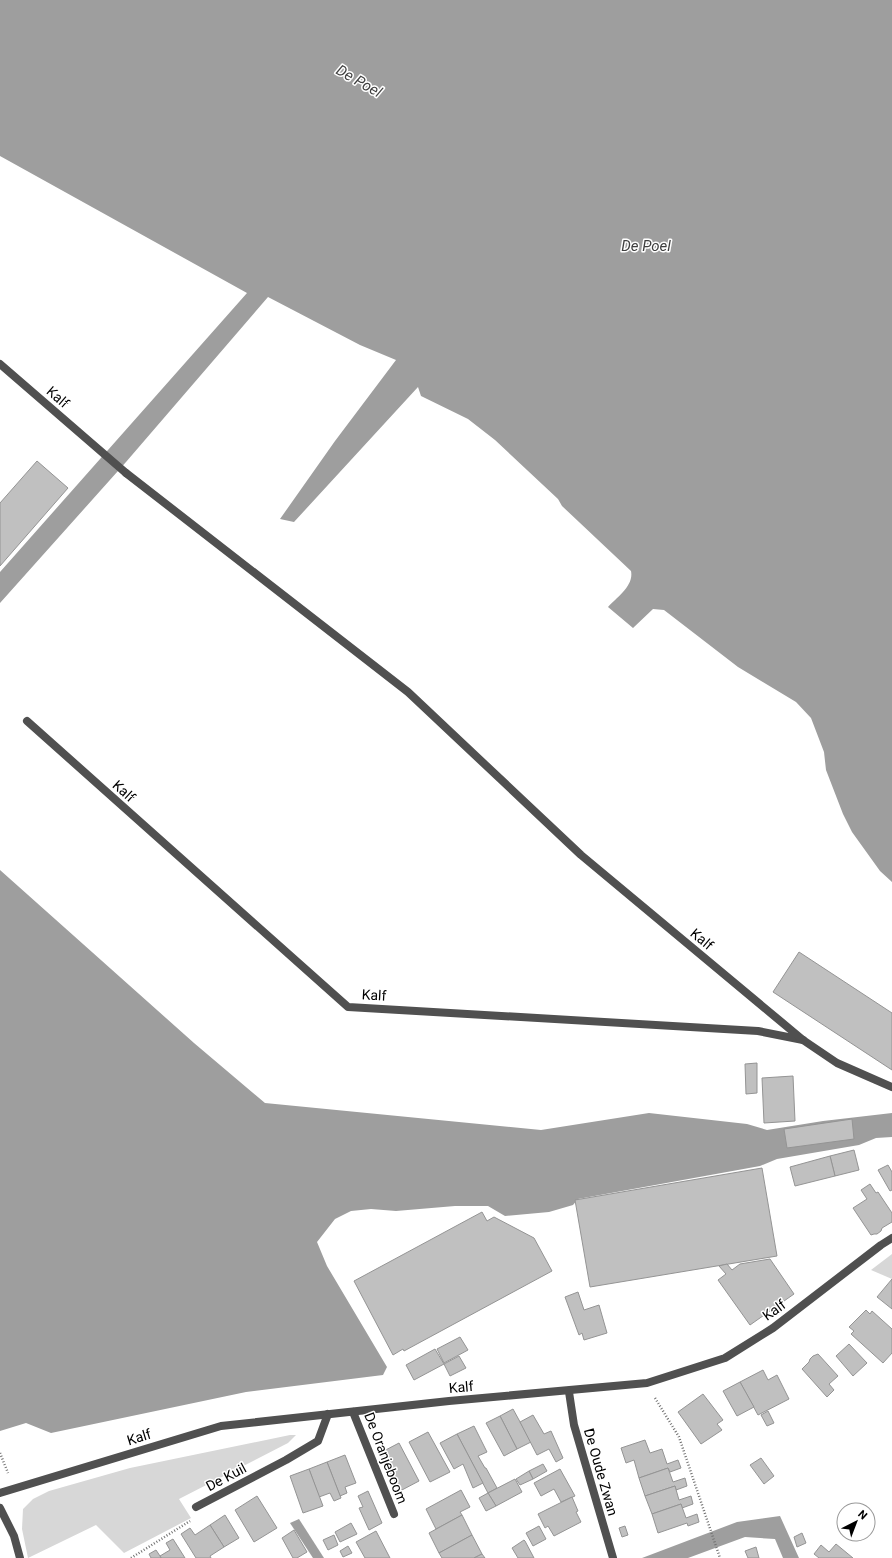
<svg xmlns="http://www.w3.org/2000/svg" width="892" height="1558" viewBox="0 0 892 1558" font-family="Roboto,sans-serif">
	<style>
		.green { fill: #d7d7d7 }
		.water { fill: #9e9e9e }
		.building { fill: #c0c0c0; stroke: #949494 }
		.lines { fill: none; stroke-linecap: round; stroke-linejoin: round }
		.path { stroke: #727272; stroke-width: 2.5; stroke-dasharray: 1 2; stroke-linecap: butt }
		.service { stroke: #505050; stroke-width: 8 }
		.minor { stroke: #505050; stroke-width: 8 }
		.labels { text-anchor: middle; stroke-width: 3; stroke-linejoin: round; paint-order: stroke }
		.street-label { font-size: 14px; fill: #000; stroke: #fff }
		.water-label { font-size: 15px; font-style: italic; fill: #3f3f3f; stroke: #fff }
	</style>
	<rect width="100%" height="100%" fill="#fff"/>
	<g class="green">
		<path d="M892,1254V1279L871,1270Z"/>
		<path d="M290,1435H296L288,1443L179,1499L191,1518L124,1553L96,1525L28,1558L22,1529L23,1509L33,1499L49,1491L130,1468Z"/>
	</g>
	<g class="water">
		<path d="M0,0H892V882L880,871L852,832L843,814L826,770L824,752L811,718L796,702L738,667L664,610L653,609L633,628L608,607C617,597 634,586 631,571L562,506L558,499L495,440L468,419L421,396L418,387L294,522L280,519L335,441L396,360L360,345L268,297L126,462L0,603V572L247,293L0,156Z"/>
		<path d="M0,870L194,1043L265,1103L541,1130L649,1113L747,1124L767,1130L823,1121L892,1113V1137L876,1138L859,1145L777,1159L760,1166L578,1199L573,1205L549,1212L505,1216L488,1206H455L396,1211L371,1209L351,1211L335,1219L317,1242L327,1266L387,1367L383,1375L246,1392L51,1433L26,1423L0,1431Z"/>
		<path d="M780,1516L799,1558H783L775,1539L745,1537L688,1558H642L737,1522Z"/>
		<path d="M299,1519L324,1558H313L290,1523Z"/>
	</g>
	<g class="building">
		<path d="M37,461L68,488L0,566V503Z"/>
		<path d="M799,952L892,1013V1070L773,992Z"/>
		<path d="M757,1063V1093L746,1094L745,1064Z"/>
		<path d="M793,1076L795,1121L764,1123L762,1078Z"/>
		<path d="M852,1119L854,1139L787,1148L784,1129Z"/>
		<path d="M854,1150L859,1170L835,1176L830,1156Z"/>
		<path d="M830,1156L835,1176L795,1186L790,1167Z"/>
		<path d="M888,1165L892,1172V1190L890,1191L878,1170Z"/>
		<path d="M762,1168L777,1256L590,1287L575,1200Z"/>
		<path d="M870,1184L876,1193L878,1192L892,1213V1222L882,1228L881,1231L877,1234H874L871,1235L853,1208L867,1199L861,1190Z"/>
		<path d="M482,1212L487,1221L494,1217L534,1238L552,1271L404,1351L403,1349L393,1355L354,1281Z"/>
		<path d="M770,1259L794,1294L750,1325L718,1280L726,1274L719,1266L727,1264L732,1270L740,1264Z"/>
		<path d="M892,1279V1309L877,1297Z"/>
		<path d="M578,1292L584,1310L599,1305L607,1333L584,1340L582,1333L579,1335L565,1297Z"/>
		<path d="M866,1310L870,1314L872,1311L892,1329V1353L883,1363L851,1334L854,1331L849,1327Z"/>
		<path d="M460,1337L468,1350L444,1363L437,1349Z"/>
		<path d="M849,1344L867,1363L853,1376L836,1356Z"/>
		<path d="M435,1349L444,1364L414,1380L406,1365Z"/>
		<path d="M818,1354L838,1376L829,1384L834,1390L827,1397L802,1369L809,1362L810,1359L813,1356Z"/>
		<path d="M459,1356L466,1368L450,1376L444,1364Z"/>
		<path d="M763,1370L768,1380L777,1375L789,1399L758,1415L740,1382Z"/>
		<path d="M740,1382L754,1407L737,1416L723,1391Z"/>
		<path d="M703,1394L723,1420L717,1424L722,1430L701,1444L678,1412Z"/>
		<path d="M513,1409L531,1442L517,1449L500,1416Z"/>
		<path d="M768,1411L774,1423L767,1426L761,1415Z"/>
		<path d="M533,1415L544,1434L551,1431L563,1458L556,1462L549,1449L537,1455L520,1422Z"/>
		<path d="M500,1416L517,1449L504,1456L486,1423Z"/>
		<path d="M474,1426L487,1452L478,1456L485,1468H486L497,1488L488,1493L457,1434Z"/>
		<path d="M428,1432L450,1472L430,1482L409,1442Z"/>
		<path d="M457,1434L483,1483L473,1488L463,1464L454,1469L440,1443Z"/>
		<path d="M645,1440L650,1453L662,1449L667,1464L678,1460L681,1468L670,1472L668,1468L639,1478L634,1460L626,1463L621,1448Z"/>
		<path d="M399,1443L419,1481L400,1491L380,1453Z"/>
		<path d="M345,1455L356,1483L345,1487L347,1493L340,1496L327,1462Z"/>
		<path d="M761,1458L774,1476L764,1484L750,1465Z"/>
		<path d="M327,1462L341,1498L334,1501L330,1493L319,1497L309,1469Z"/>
		<path d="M543,1464L547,1471L533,1479L529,1471Z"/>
		<path d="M668,1468L673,1482L685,1478L687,1486L676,1490L675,1486L645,1496L639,1478Z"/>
		<path d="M309,1469L323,1506L303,1513L290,1476Z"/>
		<path d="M560,1469L575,1496L561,1502L554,1489L541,1496L534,1483Z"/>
		<path d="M529,1471L533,1479L520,1485L516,1479Z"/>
		<path d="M515,1479L522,1492L496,1506L488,1493Z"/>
		<path d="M675,1486L679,1500L691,1496L693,1504L682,1508L681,1504L652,1514L645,1496Z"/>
		<path d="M461,1490L470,1507L460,1512L462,1515L436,1529L426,1509Z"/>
		<path d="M368,1491L382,1523L369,1530L359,1508L363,1507L358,1496Z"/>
		<path d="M488,1493L496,1506L486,1511L479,1498Z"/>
		<path d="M257,1496L277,1528L254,1542L235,1510Z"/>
		<path d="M572,1497L578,1511L576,1512L581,1522L554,1536L548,1526L545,1528L538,1514Z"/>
		<path d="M681,1504L686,1518L697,1514L699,1522L688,1526L687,1523L658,1533L652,1514Z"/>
		<path d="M225,1515L239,1538L224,1547L210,1525Z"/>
		<path d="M462,1515L472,1535L439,1553L429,1533Z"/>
		<path d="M351,1523L357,1534L340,1542L335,1532Z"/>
		<path d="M210,1525L224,1547L210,1556L211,1558H196L181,1534L190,1528L195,1535Z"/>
		<path d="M539,1526L546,1539L533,1546L526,1533Z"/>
		<path d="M625,1526L628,1535L622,1537L619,1528Z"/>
		<path d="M294,1530L307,1552L297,1558H293L282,1538Z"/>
		<path d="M376,1531L390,1558H365L356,1542Z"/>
		<path d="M802,1533L806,1543L797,1547L794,1537Z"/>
		<path d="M334,1535L338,1545L328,1550L323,1540Z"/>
		<path d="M472,1535L482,1554L474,1558H442L439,1553Z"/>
		<path d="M173,1539L185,1558H161L160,1556L170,1550L166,1543Z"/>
		<path d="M524,1540L525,1541L534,1558H518L512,1548Z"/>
		<path d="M836,1544L853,1558H819L814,1554L821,1545L829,1552Z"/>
		<path d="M348,1546L352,1553L343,1557L340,1551Z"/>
		<path d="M756,1547L759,1558H748L745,1551Z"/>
		<path d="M156,1550L160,1556L161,1558H151L149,1554Z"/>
		<path d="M482,1554L485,1558H474Z"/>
	</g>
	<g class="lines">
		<g class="path">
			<path d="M655,1398L679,1437L720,1558"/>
			<path d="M0,1453L8,1473"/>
			<path d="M131,1558L190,1521"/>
		</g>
		<g class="service">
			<path d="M0,364L126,473"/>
			<path d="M27,721L348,1007L758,1031L803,1040"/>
		</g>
		<g class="minor">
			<path d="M126,473L408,692L581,855L803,1040L837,1063L892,1087"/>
			<path d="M569,1392L574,1425L613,1558"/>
			<path d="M353,1412L394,1514"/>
			<path d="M0,1493L221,1426L449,1401L647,1383L725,1358L773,1328L881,1245L892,1238"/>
			<path d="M196,1507L286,1460L318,1441L328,1414"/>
			<path d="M0,1508L14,1536L20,1558"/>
		</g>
	</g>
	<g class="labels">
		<g class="street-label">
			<text transform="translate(58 397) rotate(41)" y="5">Kalf</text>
			<text transform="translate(124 791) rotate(42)" y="5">Kalf</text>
			<text transform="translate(702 939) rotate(40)" y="5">Kalf</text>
			<text transform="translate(374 995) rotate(3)" y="5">Kalf</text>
			<text transform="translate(774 1310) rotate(-36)" y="5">Kalf</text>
			<text transform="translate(461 1387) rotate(-5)" y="5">Kalf</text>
			<text transform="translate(139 1437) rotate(-17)" y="5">Kalf</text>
			<text transform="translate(386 1458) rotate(69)" y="5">De Oranjeboom</text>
			<text transform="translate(601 1472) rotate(74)" y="5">De Oude Zwan</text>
			<text transform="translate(226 1477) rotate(-28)" y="5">De Kuil</text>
		</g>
		<g class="water-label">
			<text transform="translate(359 81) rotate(30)" y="5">De Poel</text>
			<text x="646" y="251">De Poel</text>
		</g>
	</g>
	<g transform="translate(856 1522) rotate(42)"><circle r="19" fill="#ffffff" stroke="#999999"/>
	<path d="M0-3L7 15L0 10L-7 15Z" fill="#000000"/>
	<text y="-6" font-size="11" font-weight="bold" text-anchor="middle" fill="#000000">N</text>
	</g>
</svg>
